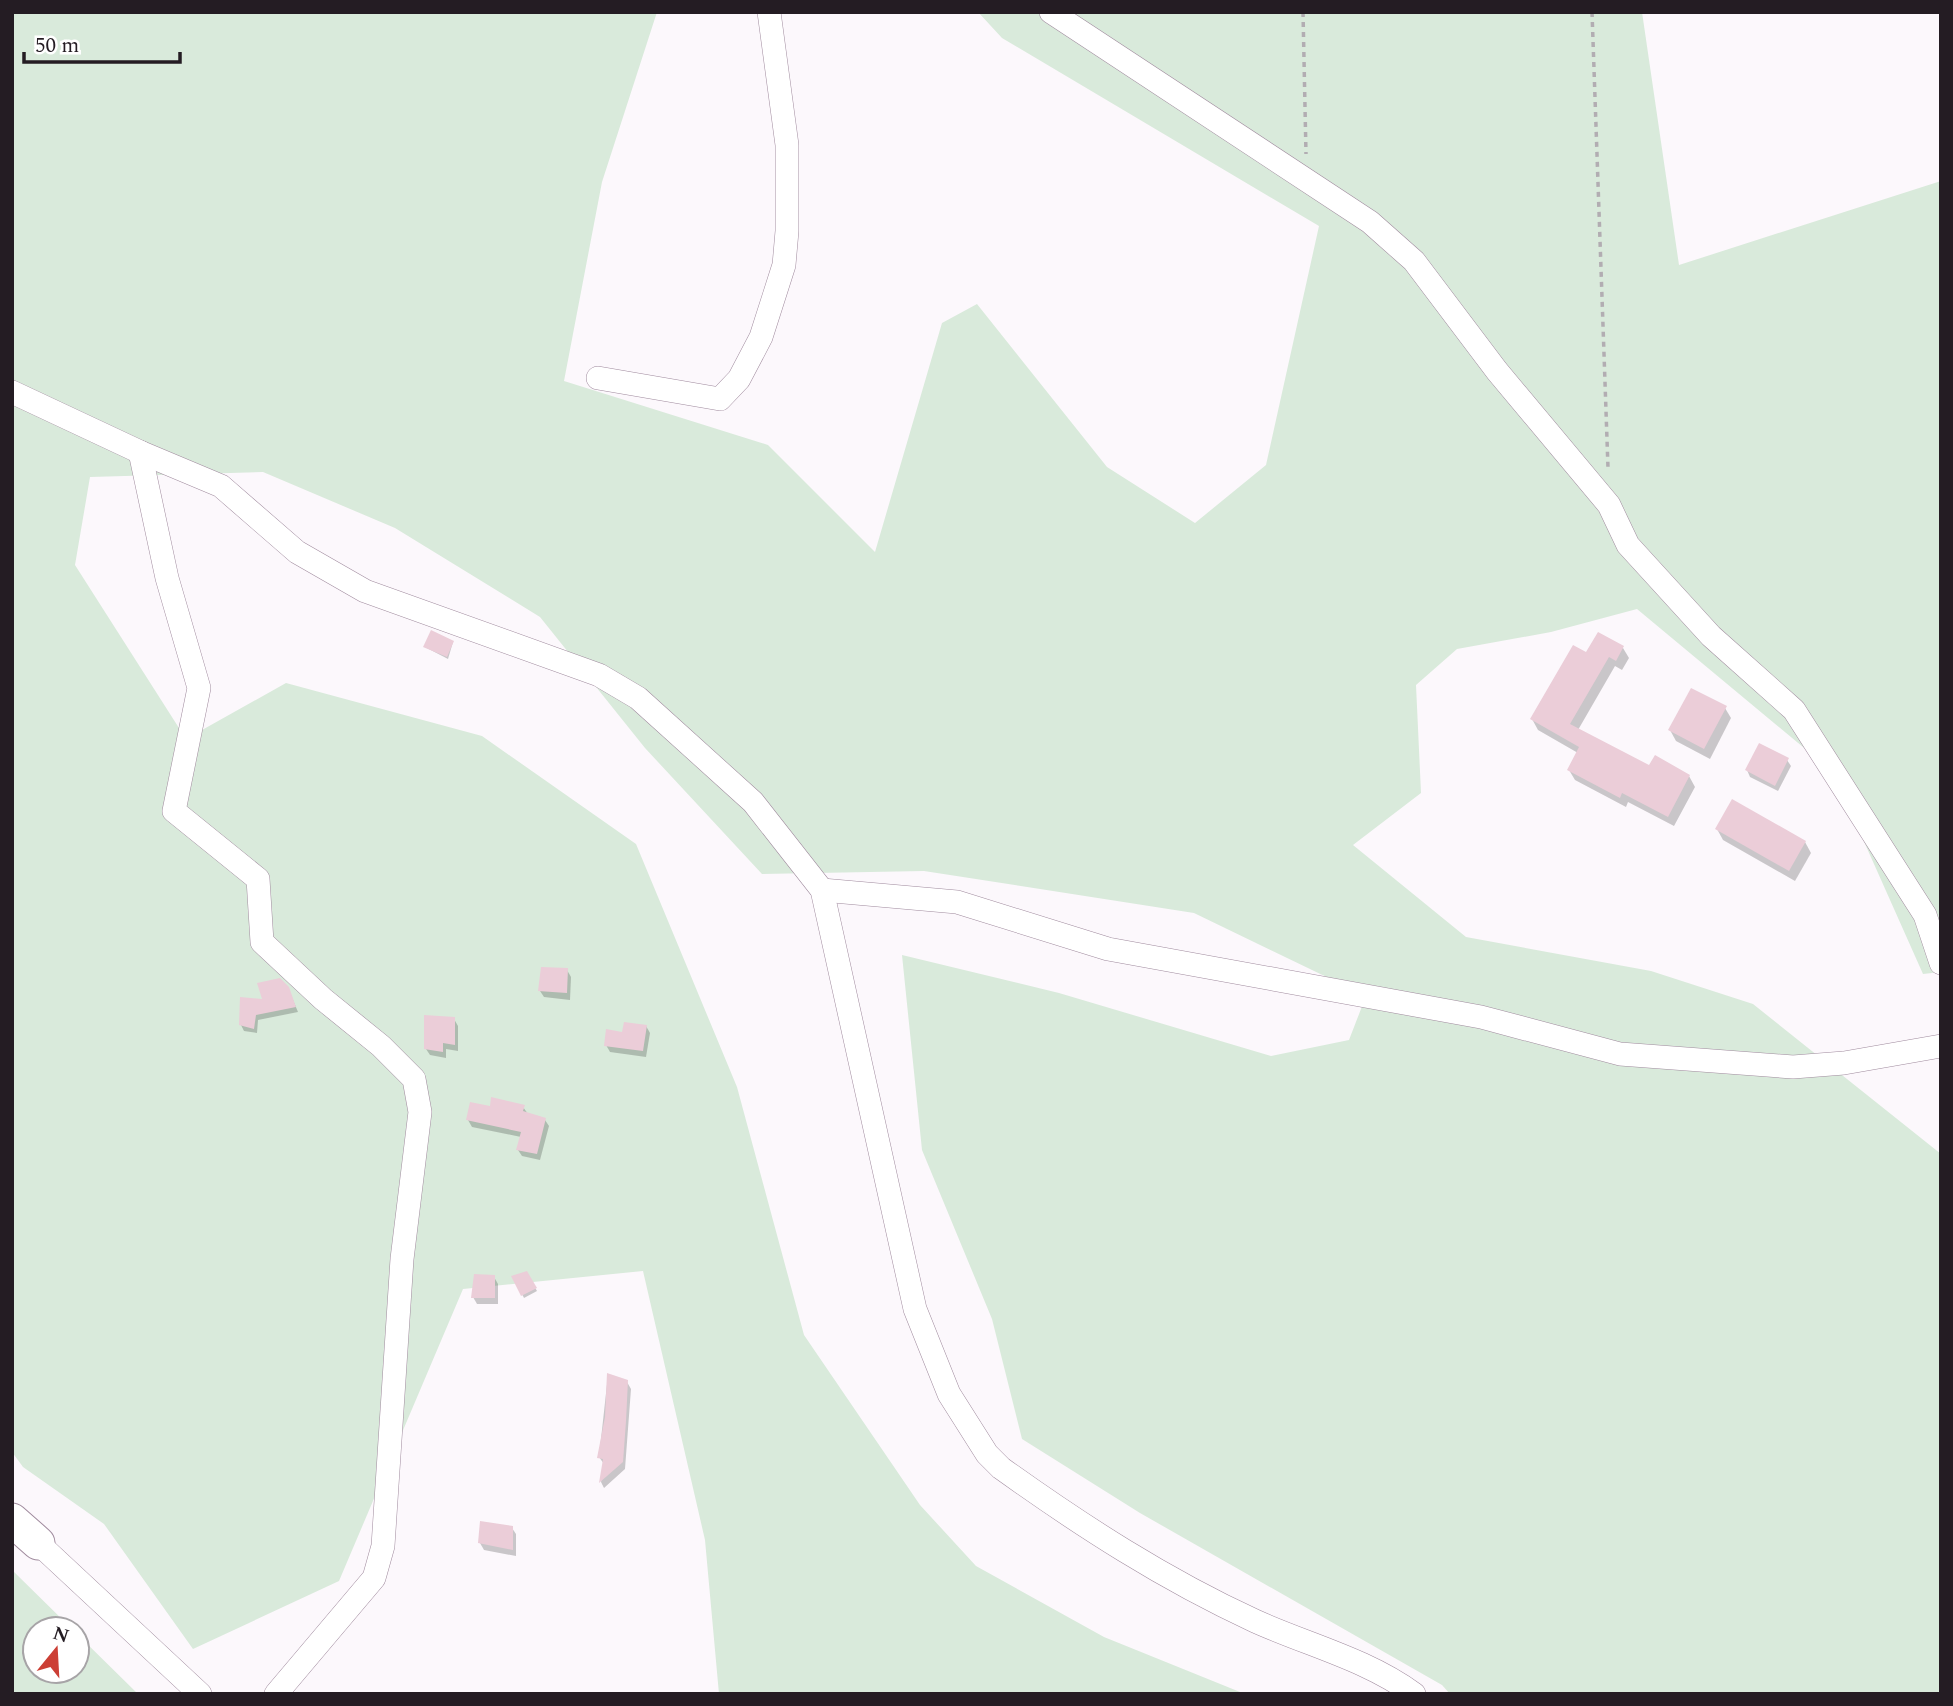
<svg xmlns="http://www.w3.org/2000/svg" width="1953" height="1706" viewBox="0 0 1953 1706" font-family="Spectral,serif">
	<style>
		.green { fill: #d9eadb }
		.shadow { fill: #0003 }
		.building { fill: #ebcdd8 }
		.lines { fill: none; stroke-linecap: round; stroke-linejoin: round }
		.street-casing { stroke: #a08b9e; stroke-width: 24 }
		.secondary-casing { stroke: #a08b9e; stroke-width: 35 }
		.path { stroke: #b2adb2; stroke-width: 3.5; stroke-dasharray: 5 5; stroke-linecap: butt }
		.street { stroke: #fff; stroke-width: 23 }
		.secondary { stroke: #fff; stroke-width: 33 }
	</style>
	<rect width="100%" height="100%" fill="#fcf8fc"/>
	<g class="green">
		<path d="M12,12H657L602,182L564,381L768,445L875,552L942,323L977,304L1107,467L1195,523L1266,465L1319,226L1002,38L978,12H1642L1679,265L1941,181V972L1923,974L1833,772L1637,609L1551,632L1457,649L1416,685L1421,793L1353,845L1466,937L1651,971L1753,1004L1941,1154V1694H1450L1442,1685L1140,1513L1022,1439L992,1319L922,1150L902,955L1059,993L1271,1056L1349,1040L1366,996L1194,913L924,871L762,874L645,748L540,617L395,528L263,472L90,477L75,565L186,739L286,683L482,736L636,844L737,1087L804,1335L920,1505L976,1566L1104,1637L1245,1694H719L705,1540L643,1271L463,1289L339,1581L193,1649L104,1524L23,1467L12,1452Z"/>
		<path d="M12,1570L72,1629H35V1671H77V1634L138,1694H12Z"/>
	</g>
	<g class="shadow">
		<path d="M453,642L448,659L425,647Z"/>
		<path d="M1623,648L1629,658L1622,670L1615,666L1578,730L1650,768L1689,776L1695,787L1674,826L1628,802L1626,807L1575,780L1569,770L1578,753L1538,730L1532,719L1587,655Z"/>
		<path d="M1725,708L1731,718L1710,759L1676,741L1670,730Z"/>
		<path d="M1787,760L1791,766L1778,791L1750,777L1747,770Z"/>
		<path d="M1717,829L1805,842L1811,853L1795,881L1723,840Z"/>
		<path d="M567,970L571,977L570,1000L544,997L540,991Z"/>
		<path d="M288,988L298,1012L258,1020L257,1033L244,1031L241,1025L264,1001Z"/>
		<path d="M454,1019L458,1026V1051L446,1049V1058L430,1055L426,1049Z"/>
		<path d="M646,1026L650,1033L646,1057L610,1052L606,1045L624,1034Z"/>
		<path d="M523,1107L528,1114L545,1120L549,1126L540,1160L522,1156L518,1150L521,1137L472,1127L468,1120L492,1108Z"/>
		<path d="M527,1273L537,1291L524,1298L513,1277Z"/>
		<path d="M494,1277L498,1284V1304H477L473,1297Z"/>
		<path d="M608,1375L627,1382L631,1389L625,1469L604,1488L601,1482L604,1464L599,1457Z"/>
		<path d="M512,1528L516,1534V1556L484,1550L480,1543Z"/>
	</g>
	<g class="building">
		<path d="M431,630L454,641L447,657L423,647Z"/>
		<path d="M1598,632L1624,646L1616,661L1609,657L1570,724L1649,765L1655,755L1690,775L1668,817L1622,793L1620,798L1567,770L1579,747L1530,719L1573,645L1586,652Z"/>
		<path d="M1691,688L1727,706L1704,749L1668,730Z"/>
		<path d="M1759,743L1789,758L1775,786L1745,770Z"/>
		<path d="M1732,799L1806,841L1789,871L1715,829Z"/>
		<path d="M541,967L568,968L567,993L538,991Z"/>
		<path d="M280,978L289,987L296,1007L256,1015L254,1029L239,1025L240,997L262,999L257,983Z"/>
		<path d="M424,1015L455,1017V1045L443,1043V1052L424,1049Z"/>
		<path d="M624,1022L647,1025L643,1051L604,1046L606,1029L622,1032Z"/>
		<path d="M491,1097L525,1105L523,1111L546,1118L537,1154L516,1150L521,1132L466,1120L470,1102L490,1106Z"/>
		<path d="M527,1271L537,1288L521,1296L511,1276Z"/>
		<path d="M474,1274L495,1275V1298H471Z"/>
		<path d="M607,1373L628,1380L626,1421L623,1462L599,1483L603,1459L597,1458L605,1417Z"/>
		<path d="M480,1521L513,1526V1550L478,1543Z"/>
	</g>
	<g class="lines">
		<defs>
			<g id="street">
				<path d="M1051,12L1370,222L1414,261L1497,371L1609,505L1628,545L1711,636L1794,710L1925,915L1941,963"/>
				<path d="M598,378L720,399L739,379L761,337L784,265L787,231V145L769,12"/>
				<path d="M12,392L140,452L221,486L297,552L365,591L599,675L638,698L753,802L822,890L915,1309L949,1394L987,1454L1001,1468C1082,1526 1164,1579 1255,1621C1308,1645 1366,1659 1414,1694"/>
				<path d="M140,452L167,578L199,688L174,811L258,879L262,942L323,999L381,1046L414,1079L420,1112L402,1259L383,1546L374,1578L276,1694"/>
				<path d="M822,890L957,902L1108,949L1481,1017L1620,1054L1793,1067L1844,1063L1941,1046"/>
				<path d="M38,1543L200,1694"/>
			</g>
			<path id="secondary" d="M12,1520L38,1543"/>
		</defs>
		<use href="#street" class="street-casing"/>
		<use href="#secondary" class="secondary-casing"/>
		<g class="path">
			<path d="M1303,12L1306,154"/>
			<path d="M1592,12L1608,468"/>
		</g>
		<use href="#street" class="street"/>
		<use href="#secondary" class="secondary"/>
	</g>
	<rect width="1953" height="1706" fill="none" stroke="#241c23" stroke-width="28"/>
	<g transform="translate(56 1650) rotate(18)"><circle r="33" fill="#ffffff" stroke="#a7a4a7" stroke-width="2"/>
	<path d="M0-5L12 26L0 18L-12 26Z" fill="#cc3f35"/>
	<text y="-10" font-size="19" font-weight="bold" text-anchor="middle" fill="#241c23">N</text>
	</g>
	<path d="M24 52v10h156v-10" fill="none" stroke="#241c23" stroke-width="3.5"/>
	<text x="35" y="52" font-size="21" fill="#241c23" stroke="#ffffff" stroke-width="5" paint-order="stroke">50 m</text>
</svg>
